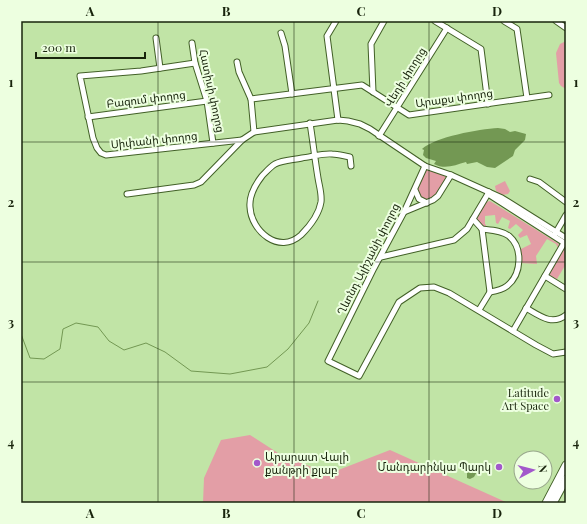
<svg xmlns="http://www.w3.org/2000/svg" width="587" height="524" viewBox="0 0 587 524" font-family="'Playfair Display','Noto Sans Armenian',serif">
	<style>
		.green { fill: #e39ea6 }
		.water { fill: #739853 }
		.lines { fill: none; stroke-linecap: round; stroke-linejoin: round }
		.stream { stroke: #739853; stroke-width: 1 }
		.minor-casing { stroke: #426027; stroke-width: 7 }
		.highway-casing { stroke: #426027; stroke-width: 9 }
		.minor { stroke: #fff; stroke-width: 5 }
		.highway { stroke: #fff; stroke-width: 7 }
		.grid { fill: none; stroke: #18240c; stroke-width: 1; stroke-opacity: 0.55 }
		.poi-dot { fill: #a258cb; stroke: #edffe0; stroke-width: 1.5 }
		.labels { text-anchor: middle; stroke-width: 4; stroke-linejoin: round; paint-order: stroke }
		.street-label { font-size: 11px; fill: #18240c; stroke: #edffe0 }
		.poi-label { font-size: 11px; fill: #18240c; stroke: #edffe0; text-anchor: end }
		.neatline { fill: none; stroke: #18240c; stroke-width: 1.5 }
		.grid-label { font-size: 13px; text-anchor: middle; font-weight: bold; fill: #18240c }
	</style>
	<rect width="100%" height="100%" fill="#c1e4a6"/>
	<g class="green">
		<path d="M566,41V89L561,86L559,83L556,53L560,44Z"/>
		<path d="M428,169L444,175L446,177L436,196L426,200L421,199L417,189L425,170Z"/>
		<path d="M505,181L510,191L508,194L502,195L496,191L495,186Z"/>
		<path d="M490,201L559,244L558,248L556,244L547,239L536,256L537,264L521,263L518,249L520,248L521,249L531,244L527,235L520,238L518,235L523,230L516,224L510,229L508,228L510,221L502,217L498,224L496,223L495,215L485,216V224L486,225V228H482L475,219L486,202Z"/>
		<path d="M564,248L566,249V264L557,279L547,274Z"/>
		<path d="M250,435L278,453L328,474L390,450L508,503H203L204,478L221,440Z"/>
	</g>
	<g class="water">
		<path d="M498,128L505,129L510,132L515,131L526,134L525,140L515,150L513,156L495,168L487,167L477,162L467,164L466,162C455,165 445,170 434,164L436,161L426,158L423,155L424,150L422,149C435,137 479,129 498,128Z"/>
		<path d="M471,468H477L478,470L474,477L470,479L467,478V469Z"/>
	</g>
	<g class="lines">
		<path class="stream" d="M21,334L30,358L44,359L60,349L63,329L76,323L98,327L109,341L124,350L146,343L165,352L191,371L230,374L267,367L288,349L309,323L318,301"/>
		<defs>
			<g id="minor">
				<path d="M336,21L327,36L338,120"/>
				<path d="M435,21L481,49L488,104"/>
				<path d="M504,21L517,29L527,98"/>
				<path d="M556,21L566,28"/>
				<path d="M281,33L285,46L292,94"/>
				<path d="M156,38L160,68"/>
				<path d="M192,43L195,63L207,101L213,143"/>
				<path d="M237,62L239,72L251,99L254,132"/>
				<path d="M195,63L141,71L80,76L93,138L97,148L101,153L106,155L242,140"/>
				<path d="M373,92L371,44L384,21"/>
				<path d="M251,99L362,85L409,115L549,95"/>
				<path d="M88,117L207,101"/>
				<path d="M310,123C313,142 315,160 318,178C319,185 322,194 321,202C319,214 309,227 301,235C279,255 251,231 250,207C249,196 255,185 262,176C266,172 270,167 275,164C283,160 293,160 302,158C311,157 323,153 332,154C338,154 344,156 350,157L351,166"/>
				<path d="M379,136L447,28"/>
				<path d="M425,166L404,212L374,268L328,361L359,376L399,302L420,288L434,287L449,293L536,345L553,354L566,352"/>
				<path d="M530,179L539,182L566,202"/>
				<path d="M415,190L419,199L427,203"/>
				<path d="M127,194L194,185L201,182L242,140L254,132L338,120L348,121L360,124L370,129L425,166L451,175L502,198L566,238"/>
				<path d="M488,194L566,244"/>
				<path d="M404,212L433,200L438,196L451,175"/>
				<path d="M473,219L482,229L490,292L479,310"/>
				<path d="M482,229C491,230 501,230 509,236C523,248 522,274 507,286C502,290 496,291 490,292"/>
				<path d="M555,234L566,215"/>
				<path d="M381,257L454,240L467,229L489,192"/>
				<path d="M545,276L566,289"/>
				<path d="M526,308C540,316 552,326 566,315"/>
				<path d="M513,331L564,243"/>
			</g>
			<g id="highway">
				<path d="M546,503L566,465"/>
				<path d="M553,503L566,479"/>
			</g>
		</defs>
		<use href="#minor" class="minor-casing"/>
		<use href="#highway" class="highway-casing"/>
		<use href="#minor" class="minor"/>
		<use href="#highway" class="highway"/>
	</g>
	<path class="grid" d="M158,21V503M294,21V503M429,21V503M21,142H566M21,262H566M21,382H566"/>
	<g class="poi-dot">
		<circle cx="557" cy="399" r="4"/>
		<circle cx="257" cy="463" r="4"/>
		<circle cx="499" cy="467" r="4"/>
	</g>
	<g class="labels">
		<g class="street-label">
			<text transform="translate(405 77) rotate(-58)" y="4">Վեդի փողոց</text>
			<text transform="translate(212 91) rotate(78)" y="4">Հատիսի փողոց</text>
			<text transform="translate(454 98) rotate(-8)" y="4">Արաքս փողոց</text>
			<text transform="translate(146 99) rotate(-7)" y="4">Բազում փողոց</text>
			<text transform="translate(154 140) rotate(-6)" y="4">Սիփանի փողոց</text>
			<text transform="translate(368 259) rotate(-63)" y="4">Ղևոնդ Ալիշանի փողոց</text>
		</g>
		<g class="poi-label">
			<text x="549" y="397">Latitude<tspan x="549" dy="13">Art Space</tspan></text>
			<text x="265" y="461" text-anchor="start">Արարատ Վալի<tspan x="265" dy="13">քանթրի քլաբ</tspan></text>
			<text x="491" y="471">Մանդարինկա Պարկ</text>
		</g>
	</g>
	<rect width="587" height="524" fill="none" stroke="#edffe0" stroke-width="44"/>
	<g transform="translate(533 470) rotate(83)"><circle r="19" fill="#edffe0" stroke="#98a78b"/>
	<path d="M0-3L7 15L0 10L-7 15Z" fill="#a258cb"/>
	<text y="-6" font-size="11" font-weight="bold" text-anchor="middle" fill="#18240c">N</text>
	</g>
	<path d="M36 52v6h109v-6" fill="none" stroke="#18240c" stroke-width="2"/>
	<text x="42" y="52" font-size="12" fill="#18240c" stroke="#edffe0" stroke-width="3" paint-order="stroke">200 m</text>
	<rect x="22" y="22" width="543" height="480" class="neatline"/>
	<g class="grid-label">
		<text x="90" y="16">A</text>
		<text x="226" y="16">B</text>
		<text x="361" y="16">C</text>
		<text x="497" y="16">D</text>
		<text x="11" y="87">1</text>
		<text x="576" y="87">1</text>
		<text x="11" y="207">2</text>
		<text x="576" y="207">2</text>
		<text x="11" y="327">3</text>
		<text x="576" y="327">3</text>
		<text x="11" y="447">4</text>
		<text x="576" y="447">4</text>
		<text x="90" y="518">A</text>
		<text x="226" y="518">B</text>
		<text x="361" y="518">C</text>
		<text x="497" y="518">D</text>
	</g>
</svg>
